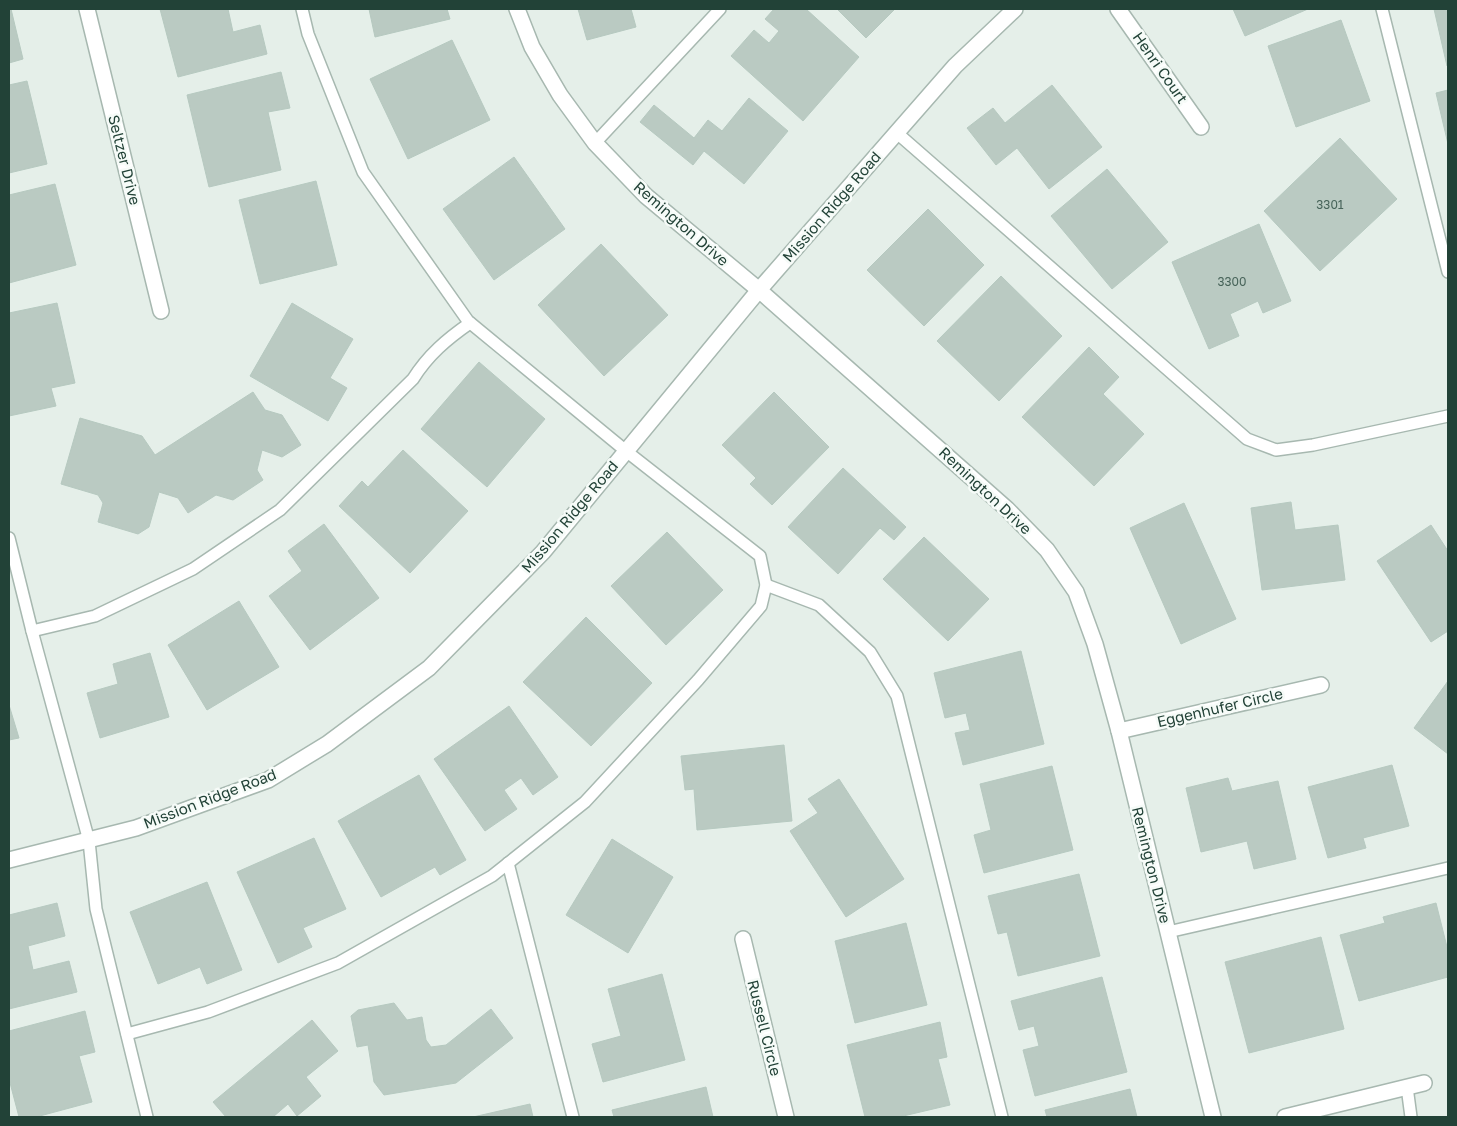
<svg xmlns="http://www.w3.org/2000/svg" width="1457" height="1126" viewBox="0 0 1457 1126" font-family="'Golos Text',sans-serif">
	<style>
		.building { fill: #bacac2; stroke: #b6c9c0 }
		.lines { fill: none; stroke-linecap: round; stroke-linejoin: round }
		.service-casing { stroke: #a7b8b0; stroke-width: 14 }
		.minor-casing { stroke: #a7b8b0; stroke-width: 18 }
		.tertiary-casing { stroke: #a7b8b0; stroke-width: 18 }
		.service { stroke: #fff; stroke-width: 11 }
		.minor { stroke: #fff; stroke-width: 15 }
		.tertiary { stroke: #fff; stroke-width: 15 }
		.labels { text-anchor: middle; stroke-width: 5; stroke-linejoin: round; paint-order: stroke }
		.number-label { font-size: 12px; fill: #48645a }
		.street-label { font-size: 15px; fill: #224237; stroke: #f6fbf8 }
	</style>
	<rect width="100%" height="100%" fill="#e5efe9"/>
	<g class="building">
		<path d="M9,9H11L23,59L9,63Z"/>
		<path d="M160,9H228L233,32L260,25L267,54L178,77Z"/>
		<path d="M369,9H447L450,19L375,37Z"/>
		<path d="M578,9H631L636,27L587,40Z"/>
		<path d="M774,9H806L859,57L803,121L731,56L754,30L769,43L779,31L765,19Z"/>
		<path d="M837,9H895L866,38Z"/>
		<path d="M1233,9H1308L1245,36Z"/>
		<path d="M1434,9H1448V66H1447Z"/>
		<path d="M1341,20L1370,101L1296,127L1268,46Z"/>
		<path d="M452,40L490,120L408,159L370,79Z"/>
		<path d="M281,72L290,108L268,112L281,170L209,187L187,95Z"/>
		<path d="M27,81L47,164L9,173V85Z"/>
		<path d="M1052,85L1102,147L1049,189L1017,148L996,165L967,128L993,108L1005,123Z"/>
		<path d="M1448,90V144L1436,93Z"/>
		<path d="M749,98L788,131L744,184L704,151L693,165L640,122L654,105L694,138L708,120L722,131Z"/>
		<path d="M1340,138L1397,199L1320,271L1264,211Z"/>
		<path d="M514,157L565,229L494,280L443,209Z"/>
		<path d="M1107,169L1168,242L1112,289L1051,216Z"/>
		<path d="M316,181L337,265L260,284L239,200Z"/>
		<path d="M55,184L76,265L9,283V195Z"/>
		<path d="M928,209L984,265L924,326L867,270Z"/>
		<path d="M1259,224L1291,301L1263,313L1258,301L1230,314L1239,336L1209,349L1172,262Z"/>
		<path d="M601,244L668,315L604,376L538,305Z"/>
		<path d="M1001,276L1062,336L999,401L937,341Z"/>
		<path d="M57,303L75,383L51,388L56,406L9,416V313Z"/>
		<path d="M292,303L353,339L330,378L347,388L328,421L250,376Z"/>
		<path d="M1089,347L1119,377L1103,394L1144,434L1094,486L1022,417Z"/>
		<path d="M479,362L545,419L487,487L421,429Z"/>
		<path d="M253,392L265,410L282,415L301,445L282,457L262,450L257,470L263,480L233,500L216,495L188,513L178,498L159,492L149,527L138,534L98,522L103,503L98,495L61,484L80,418L142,436L155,455Z"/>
		<path d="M774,392L829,447L772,505L750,484L756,478L722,445Z"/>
		<path d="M403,450L468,511L410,573L339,506L362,481L368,487Z"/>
		<path d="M843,468L906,527L894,540L880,528L838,574L788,527Z"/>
		<path d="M1291,502L1295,530L1338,525L1345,580L1262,590L1251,508Z"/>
		<path d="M1184,503L1236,619L1181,644L1130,528Z"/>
		<path d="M324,524L379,598L310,650L269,596L302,571L288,551Z"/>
		<path d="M1431,525L1448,551V631L1431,642L1377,561Z"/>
		<path d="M667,532L723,590L666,645L611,586Z"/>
		<path d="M924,537L989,599L948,641L883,579Z"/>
		<path d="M239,601L279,667L207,710L168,645Z"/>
		<path d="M586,617L652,683L591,746L523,682Z"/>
		<path d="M1021,651L1044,744L963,765L955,733L970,730L966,713L945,718L934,673Z"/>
		<path d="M150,653L169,717L100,738L87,693L118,684L113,664Z"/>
		<path d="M1448,681V754L1414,728Z"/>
		<path d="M9,705L19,738L9,740Z"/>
		<path d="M509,706L558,777L533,795L521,778L504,790L517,809L485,831L434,759Z"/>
		<path d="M784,745L792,821L697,830L694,789L685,790L681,756Z"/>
		<path d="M1392,765L1409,826L1363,838L1366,848L1328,858L1308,787Z"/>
		<path d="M1052,766L1073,850L984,873L974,835L991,830L980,784Z"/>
		<path d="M419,775L466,860L440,875L435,867L381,897L338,821Z"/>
		<path d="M1228,778L1232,791L1278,781L1296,859L1254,869L1247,841L1201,852L1186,788Z"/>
		<path d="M839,779L904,879L846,917L790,831L818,813L808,799Z"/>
		<path d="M314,838L346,909L303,928L312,947L278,963L237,872Z"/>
		<path d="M612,839L673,877L628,953L566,915Z"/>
		<path d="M1079,874L1100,956L1018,976L1007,932L998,934L988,896Z"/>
		<path d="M207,882L242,970L207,984L200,967L158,984L130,912Z"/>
		<path d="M57,903L65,936L28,946L33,970L69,961L77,992L9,1009V915Z"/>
		<path d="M1436,903L1448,951V977L1359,1001L1340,935L1385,923L1383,917Z"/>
		<path d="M906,923L927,1005L855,1023L835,941Z"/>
		<path d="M1321,937L1344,1029L1249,1053L1225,962Z"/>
		<path d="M662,974L685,1060L603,1082L592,1044L621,1036L608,989Z"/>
		<path d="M1102,977L1127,1072L1035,1096L1023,1050L1039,1046L1034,1026L1019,1030L1011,1001Z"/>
		<path d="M394,1003L407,1020L422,1017L426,1040L431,1047L446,1045L491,1009L513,1038L456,1083L384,1095L374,1082L368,1045L357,1047L351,1016L358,1010Z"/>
		<path d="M85,1011L95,1052L79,1056L92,1102L36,1117H19L9,1079V1031Z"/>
		<path d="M312,1020L338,1051L306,1077L321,1096L297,1116L288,1104L273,1117H226L213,1102Z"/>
		<path d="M940,1022L947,1057L938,1059L950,1105L899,1117H865L847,1045Z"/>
		<path d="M706,1087L713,1117H614L612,1110Z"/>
		<path d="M1130,1089L1137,1117H1047L1045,1110Z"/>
		<path d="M530,1104L533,1117H473Z"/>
	</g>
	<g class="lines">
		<defs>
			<g id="service">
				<path d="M1382,9L1448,272"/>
				<path d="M897,133L1247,439L1276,450L1313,445L1448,416"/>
				<path d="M595,143L720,9"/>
				<path d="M9,538L32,631L89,841L96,909L147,1117"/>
				<path d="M766,585L819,605L870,652L897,696L1002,1117"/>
				<path d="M32,631L95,616L193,569L280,510L413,379C428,355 447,339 470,323"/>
				<path d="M508,863L573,1117"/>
				<path d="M1168,932L1448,868"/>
				<path d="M127,1034L208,1012L338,963L492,876L585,802L698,680L761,606L766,585L760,556L626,451L468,321L363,172L308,34L302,9"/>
				<path d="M1407,1087L1411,1117"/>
			</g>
			<g id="minor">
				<path d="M87,9L161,311"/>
				<path d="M517,9L532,47L560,95L595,143L646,196L759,290L1007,509L1047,550L1076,592L1095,644L1119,731L1213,1117"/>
				<path d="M1118,9L1201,127"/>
				<path d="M1119,731L1321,685"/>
				<path d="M743,939L786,1117"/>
				<path d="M1285,1117L1424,1083"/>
			</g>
			<path id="tertiary" d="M9,860L136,828L268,780L327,744L429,668L543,552L759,290L955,66L1015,9"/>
		</defs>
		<use href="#service" class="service-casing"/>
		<use href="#minor" class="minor-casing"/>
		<use href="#tertiary" class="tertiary-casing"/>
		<use href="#service" class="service"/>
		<use href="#minor" class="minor"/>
		<use href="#tertiary" class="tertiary"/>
	</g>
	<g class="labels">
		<g class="number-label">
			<text x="1330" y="209">3301</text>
			<text x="1232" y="286">3300</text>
		</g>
		<g class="street-label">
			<text transform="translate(1160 68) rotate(55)" y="5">Henri Court</text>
			<text transform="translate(124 160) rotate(76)" y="5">Seltzer Drive</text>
			<text transform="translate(832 207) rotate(-49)" y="5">Mission Ridge Road</text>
			<text transform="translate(681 224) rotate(41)" y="5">Remington Drive</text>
			<text transform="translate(985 491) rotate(43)" y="5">Remington Drive</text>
			<text transform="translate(570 517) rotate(-50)" y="5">Mission Ridge Road</text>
			<text transform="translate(1220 708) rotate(-13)" y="5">Eggenhufer Circle</text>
			<text transform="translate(210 799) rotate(-21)" y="5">Mission Ridge Road</text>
			<text transform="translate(1151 865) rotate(76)" y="5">Remington Drive</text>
			<text transform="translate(764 1028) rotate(76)" y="5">Russell Circle</text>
		</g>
	</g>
	<rect width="1457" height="1126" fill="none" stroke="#224237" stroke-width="20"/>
</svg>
